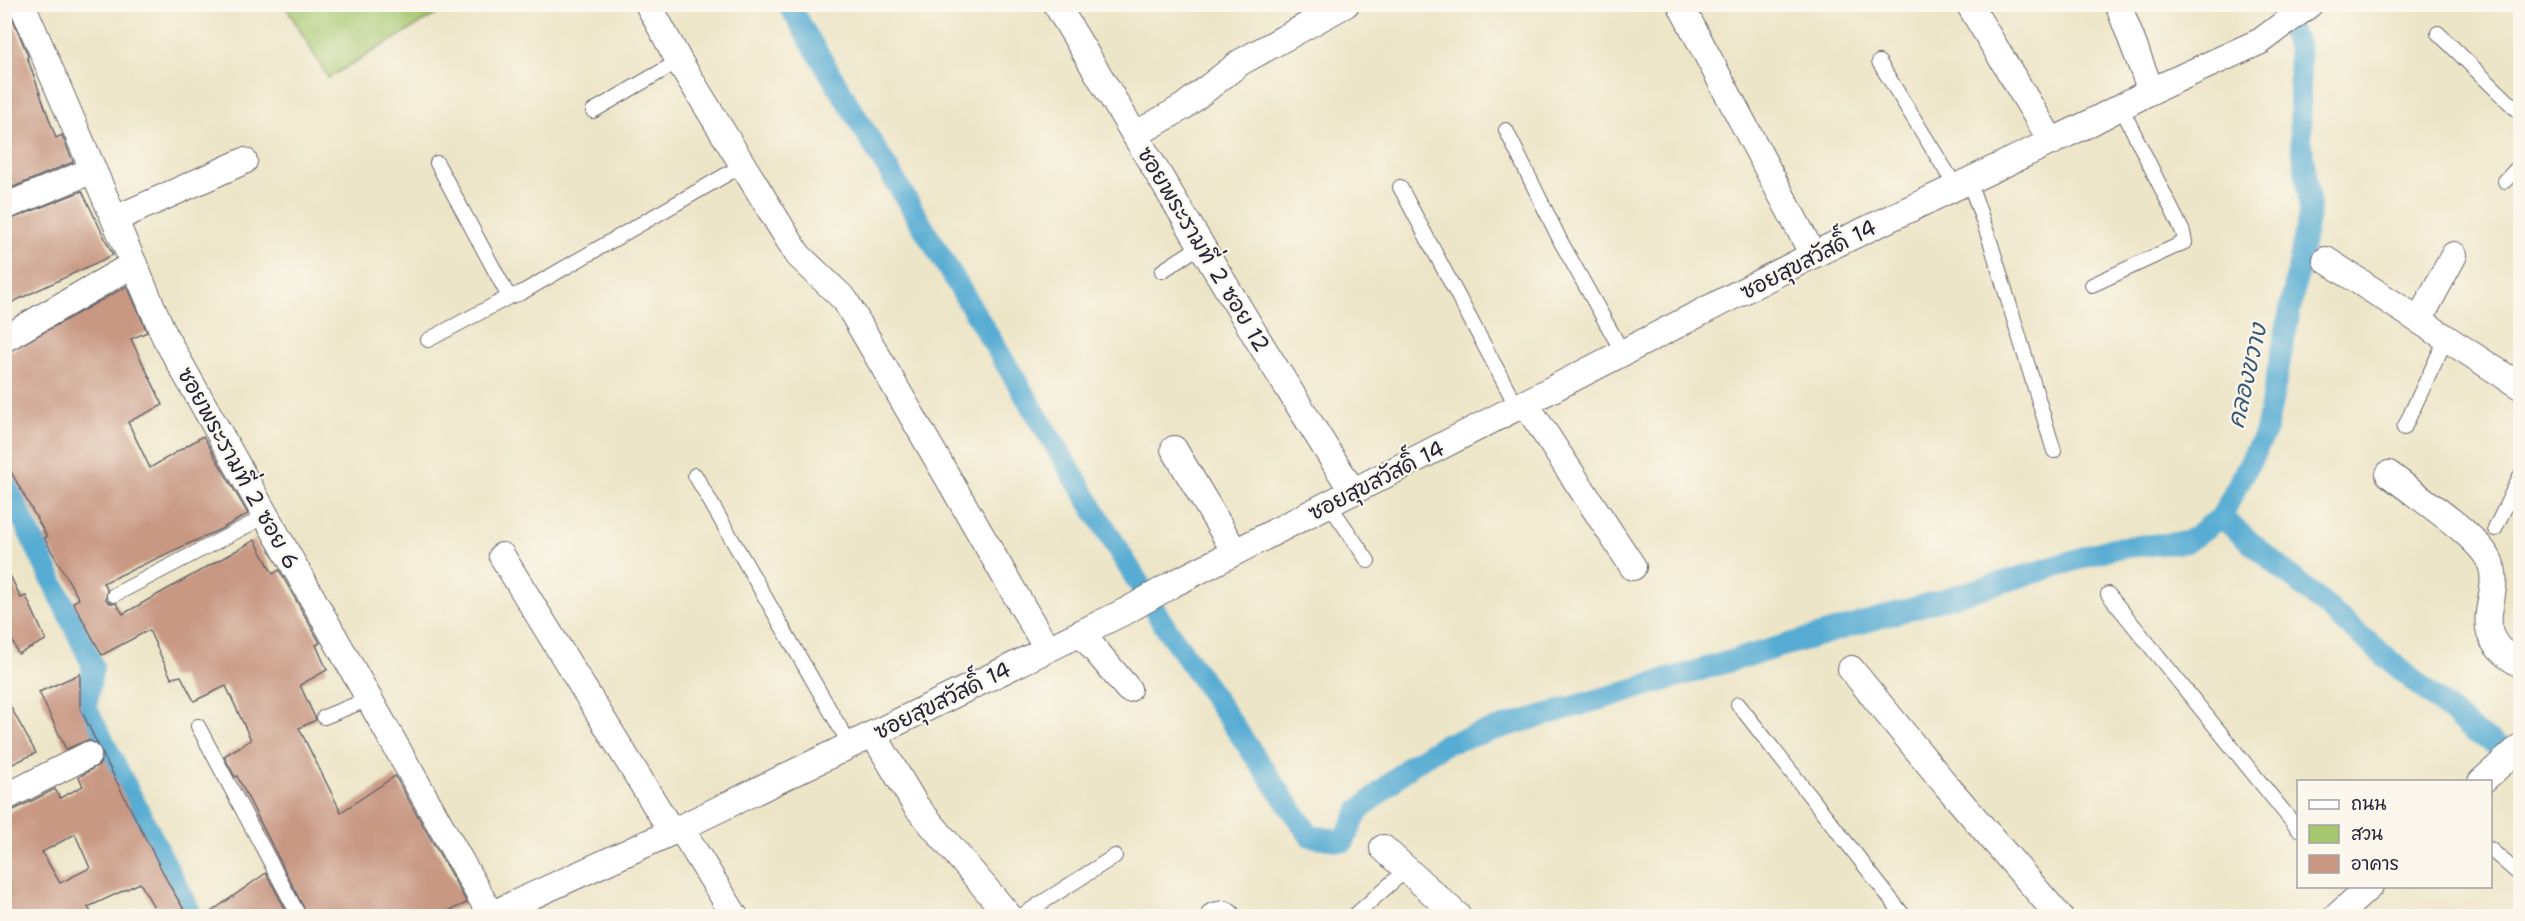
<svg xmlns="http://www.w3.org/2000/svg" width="2525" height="921" viewBox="0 0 2525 921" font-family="'Shantell Sans','Playpen Sans Thai',sans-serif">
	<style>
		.green { fill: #a7c76f; stroke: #647455; stroke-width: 1.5 }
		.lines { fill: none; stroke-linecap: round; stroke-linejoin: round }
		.canal { stroke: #57acd3; stroke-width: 22 }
		.building { fill: #c89883; fill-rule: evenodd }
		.lane-casing { stroke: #69666c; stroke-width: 16 }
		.street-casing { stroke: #69666c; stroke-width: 28 }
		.lane { stroke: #fff; stroke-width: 14 }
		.street { stroke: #fff; stroke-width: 26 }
		.labels { text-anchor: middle; stroke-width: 4.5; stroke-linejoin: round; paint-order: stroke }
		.street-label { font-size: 22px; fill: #22223b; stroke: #fbf7ec }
		.water-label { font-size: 24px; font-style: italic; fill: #375978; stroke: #fbf7ec }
	</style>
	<rect width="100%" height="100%" fill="#fbf7ec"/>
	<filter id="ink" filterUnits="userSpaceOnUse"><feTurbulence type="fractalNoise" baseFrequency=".0167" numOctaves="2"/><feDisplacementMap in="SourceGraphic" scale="12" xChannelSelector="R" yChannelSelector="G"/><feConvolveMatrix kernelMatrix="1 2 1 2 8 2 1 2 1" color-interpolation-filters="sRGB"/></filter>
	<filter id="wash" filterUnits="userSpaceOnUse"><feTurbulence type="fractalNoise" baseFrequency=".008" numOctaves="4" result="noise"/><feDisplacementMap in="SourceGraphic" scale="24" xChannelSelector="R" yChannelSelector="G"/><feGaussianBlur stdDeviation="1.35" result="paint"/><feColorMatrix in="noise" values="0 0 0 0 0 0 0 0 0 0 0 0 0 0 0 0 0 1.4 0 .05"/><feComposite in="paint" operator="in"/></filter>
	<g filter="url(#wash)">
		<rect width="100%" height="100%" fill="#ede5c7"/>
		<path class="green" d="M285,5H452L328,78Z"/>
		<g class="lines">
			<g class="canal">
				<path d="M788,4L1162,622L1310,836L1344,841L1358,812L1411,765L1445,744L2034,573L2113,548L2187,542L2221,517"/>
				<path d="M2278,4L2299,49L2301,138L2310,209L2266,431L2221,517L2474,732L2520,758"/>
				<path d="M4,480L93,666L86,707L192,916"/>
			</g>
		</g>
		<g id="blocks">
			<g class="building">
				<path d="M4,4H7L28,56L27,57L56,138L62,135L73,162L4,191Z"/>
				<path d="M82,191L113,255L4,306V222Z"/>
				<path d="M127,286L147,332L131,339L163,405L128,422L150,468L203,436L248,514L221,529L103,583L107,589L106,600L110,603H116L123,614L255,540L273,574L279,570L320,643L316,645L327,670L300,685L316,720L299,728L341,812L395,776L467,903L437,916H308L237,776L235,777L224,756L251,740L226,686L194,701L181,676L171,678L149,630L102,655L73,602L79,599L44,538L47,537L4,459V354Z"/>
				<path d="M4,563L21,598L26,596L46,640L18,654L11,638L4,641Z"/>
				<path d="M80,674V708L98,745L88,740L66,749L39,692Z"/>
				<path d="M4,695L36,753L4,768Z"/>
				<path d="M102,753L171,888L188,916H159L140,883L88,907L93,916H4V815L55,789L60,798L83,786L79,777L100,764ZM75,834L90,868L60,883L42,852Z"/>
				<path d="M266,873L289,916H205Z"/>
			</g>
		</g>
	</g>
	<g filter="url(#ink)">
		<use href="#blocks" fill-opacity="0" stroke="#69666c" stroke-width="1.5"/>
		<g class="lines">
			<defs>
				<g id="lane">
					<path d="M2438,33L2520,113"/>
					<path d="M1879,62L1956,187"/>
					<path d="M593,111L679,61"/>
					<path d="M1506,130L1561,242L1623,353"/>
					<path d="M437,163L509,297L521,293L743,165"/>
					<path d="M1969,181L1991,244L2054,451"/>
					<path d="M2505,181L2520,165"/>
					<path d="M1400,187L1517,407"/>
					<path d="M1162,271L1202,245"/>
					<path d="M2092,285L2185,242L2183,232L2121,107"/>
					<path d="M428,340L509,297"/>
					<path d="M2404,428L2447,337"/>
					<path d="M695,475L850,745"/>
					<path d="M1329,504L1368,561"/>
					<path d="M2495,529L2520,476"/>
					<path d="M2108,594L2298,829"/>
					<path d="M114,595L266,516"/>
					<path d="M1738,704L1904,916"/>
					<path d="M324,717L369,699"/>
					<path d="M198,726L299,916"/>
					<path d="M2490,849L2520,875"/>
					<path d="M1021,916L1115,856"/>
					<path d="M1354,916L1406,870"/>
				</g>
				<g id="street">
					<path d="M22,4L165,337L491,915"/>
					<path d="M648,4L679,61L798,255L845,300L1047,649"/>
					<path d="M1056,4L1263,348L1353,492"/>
					<path d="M1680,4L1813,255"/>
					<path d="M1969,4L2052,142"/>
					<path d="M2118,4L2151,91"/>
					<path d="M1135,135L1183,107L1241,62L1346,4"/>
					<path d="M4,207L93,170"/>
					<path d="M115,219L244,161"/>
					<path d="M2326,260L2520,386"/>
					<path d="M2419,320L2454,255"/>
					<path d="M4,339L134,264"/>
					<path d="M1525,403L1633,567"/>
					<path d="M1174,449L1235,552"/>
					<path d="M2389,474C2415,495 2473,532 2488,558C2509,594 2459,631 2520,664"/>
					<path d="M502,556L672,832"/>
					<path d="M1081,633L1128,689"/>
					<path d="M1851,669L1946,785L2059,916"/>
					<path d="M873,734L916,806L1009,916"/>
					<path d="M2481,782L2520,747"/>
					<path d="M4,798L88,755"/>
					<path d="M680,827L735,916"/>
					<path d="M1383,848L1458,916"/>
					<path d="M488,916L672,832L1128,610L1173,584L1813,255L2086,125L2151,91L2261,41L2310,4"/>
					<path d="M1214,916L1224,914L1227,916"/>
					<path d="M2337,916L2370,886"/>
				</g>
			</defs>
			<use href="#lane" class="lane-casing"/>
			<use href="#street" class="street-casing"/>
			<use href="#lane" class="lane"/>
			<use href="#street" class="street"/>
		</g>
	</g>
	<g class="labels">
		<g class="street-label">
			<text transform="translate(1204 249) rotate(59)" y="8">ซอยพระรามที่ 2 ซอย 12</text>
			<text transform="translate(1808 259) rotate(-27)" y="8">ซอยสุขสวัสดิ์ 14</text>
			<text transform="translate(239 468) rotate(61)" y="8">ซอยพระรามที่ 2 ซอย 6</text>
			<text transform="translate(1376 480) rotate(-27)" y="8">ซอยสุขสวัสดิ์ 14</text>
			<text transform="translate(942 700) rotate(-26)" y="8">ซอยสุขสวัสดิ์ 14</text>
		</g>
		<g class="water-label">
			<text transform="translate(2247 376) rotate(-77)" y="8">คลองขวาง</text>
		</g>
	</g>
	<rect width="2525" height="921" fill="none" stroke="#fbf7ec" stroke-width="24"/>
	<rect x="2297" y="780" width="195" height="108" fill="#fbf7ec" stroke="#a4a2a5" stroke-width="1.5"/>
	<rect x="2309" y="800" width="30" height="9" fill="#ffffff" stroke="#a4a2a5" stroke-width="1.5"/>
	<text x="2351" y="810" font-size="18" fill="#22223b">ถนน</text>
	<rect x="2309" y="825" width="30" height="18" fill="#a7c76f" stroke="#a4a2a5" stroke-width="1.5"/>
	<text x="2351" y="840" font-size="18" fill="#22223b">สวน</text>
	<rect x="2309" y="855" width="30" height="18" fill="#c89883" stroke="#a4a2a5" stroke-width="1.5"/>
	<text x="2351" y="870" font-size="18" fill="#22223b">อาคาร</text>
</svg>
